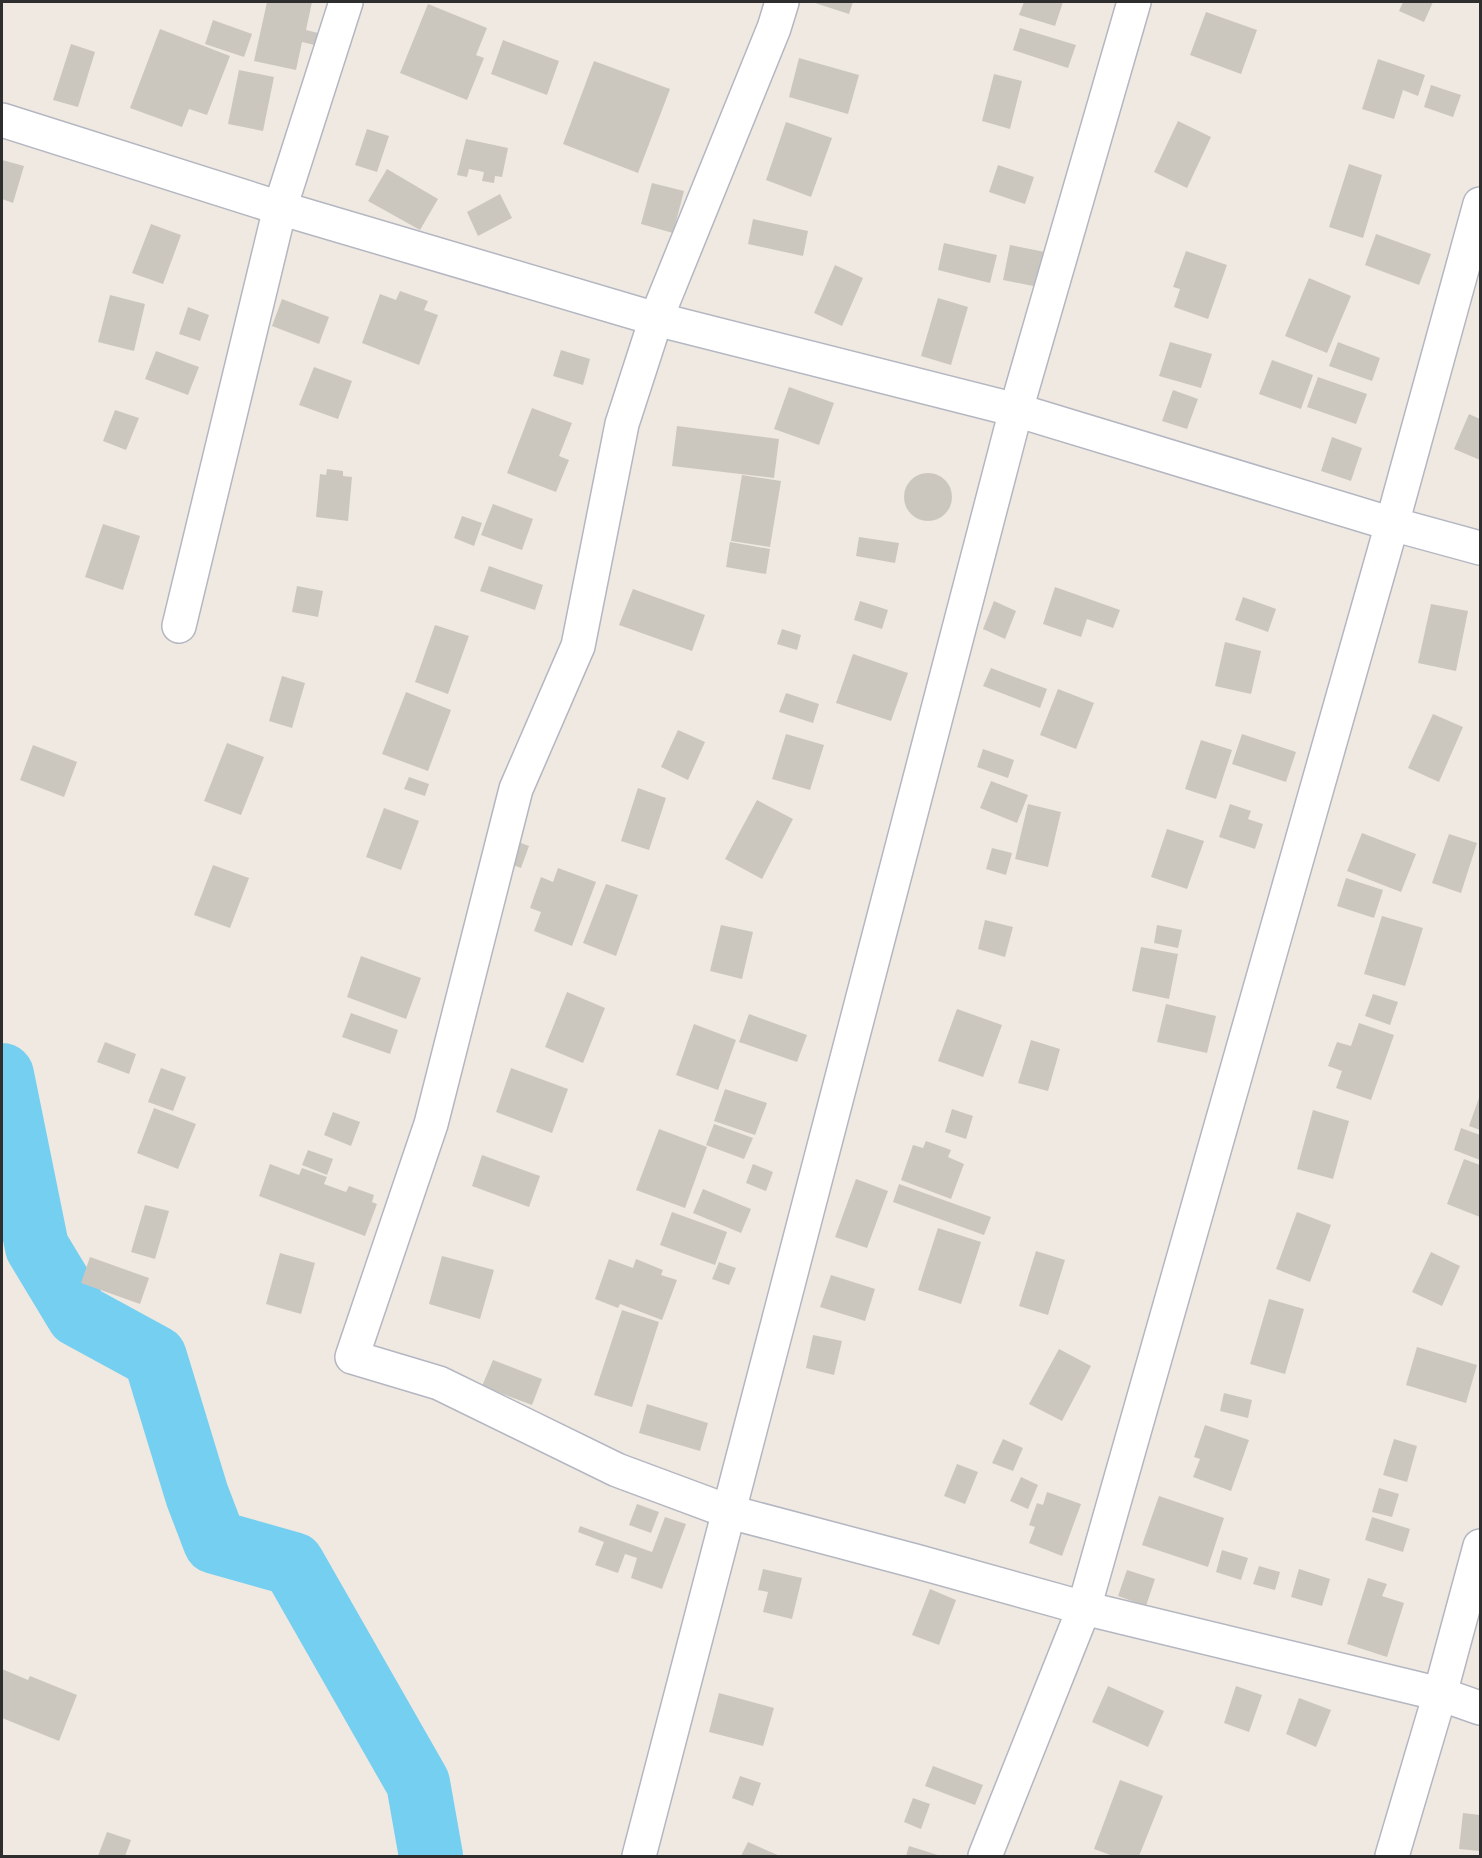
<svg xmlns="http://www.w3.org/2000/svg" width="1482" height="1858" viewBox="0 0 1482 1858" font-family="Mulish,sans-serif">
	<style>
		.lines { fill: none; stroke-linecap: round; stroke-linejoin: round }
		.river { stroke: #75cff0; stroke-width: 64 }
		.building { fill: #cbc7bf }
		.street-casing { stroke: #b4b7c1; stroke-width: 36 }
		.street { stroke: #fff; stroke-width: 33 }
	</style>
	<rect width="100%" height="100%" fill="#efe9e1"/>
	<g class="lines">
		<path class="river" d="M2,1075L37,1247L78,1315L155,1357L197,1495L215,1542L293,1564L418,1783L431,1856"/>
	</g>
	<g class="building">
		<path d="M267,2H312L306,30L322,34L319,46L302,42L296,70L254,61Z"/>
		<path d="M812,2H853L849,14Z"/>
		<path d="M1024,2H1063L1055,26L1019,15Z"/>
		<path d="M1403,2H1433L1424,22L1399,11Z"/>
		<path d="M428,4L487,28L476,55L484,58L467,100L400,73Z"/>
		<path d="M1206,12L1257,30L1241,74L1190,55Z"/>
		<path d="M213,20L252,34L244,57L205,44Z"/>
		<path d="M1020,28L1076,45L1068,68L1013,50Z"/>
		<path d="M160,29L230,56L207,115L189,109L182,127L130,108Z"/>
		<path d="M503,40L559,61L547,95L491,74Z"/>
		<path d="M71,44L95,52L78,107L53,100Z"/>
		<path d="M799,58L859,75L848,114L789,97Z"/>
		<path d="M1378,59L1425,75L1418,96L1403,90L1394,119L1362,109Z"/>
		<path d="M594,61L670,89L638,173L563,144Z"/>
		<path d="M239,70L274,77L263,131L228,124Z"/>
		<path d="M994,74L1022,81L1010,129L982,121Z"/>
		<path d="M1431,85L1461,95L1453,117L1424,107Z"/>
		<path d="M1178,121L1211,137L1187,188L1154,172Z"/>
		<path d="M786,122L832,138L811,197L766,180Z"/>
		<path d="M367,129L389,136L377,172L355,165Z"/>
		<path d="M466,139L508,148L502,177L495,176L494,183L482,181L484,172L469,169L467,177L457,175Z"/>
		<path d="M2,160L24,166L13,203L2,199Z"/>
		<path d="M1349,164L1382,175L1363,238L1329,227Z"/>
		<path d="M998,165L1034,177L1025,204L989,192Z"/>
		<path d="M387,169L438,199L420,230L368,201Z"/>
		<path d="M652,183L684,191L673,233L641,224Z"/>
		<path d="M500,194L512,218L478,236L467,212Z"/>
		<path d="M753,219L808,231L803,256L748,244Z"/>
		<path d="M151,224L181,235L163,284L132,273Z"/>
		<path d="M1376,234L1431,254L1419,285L1365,265Z"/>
		<path d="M944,243L997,255L990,283L938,270Z"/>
		<path d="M1010,245L1050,253L1043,288L1003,280Z"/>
		<path d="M1186,251L1227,265L1208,319L1174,307L1180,289L1173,287Z"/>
		<path d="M835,265L863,278L842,326L814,313Z"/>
		<path d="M1309,278L1351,296L1327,353L1285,336Z"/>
		<path d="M400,291L428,301L424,310L438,315L419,365L362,343L380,294L396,300Z"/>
		<path d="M110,295L145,304L134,351L98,342Z"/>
		<path d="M938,298L968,307L951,365L921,356Z"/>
		<path d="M282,299L329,317L319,344L272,326Z"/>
		<path d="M188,307L209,315L200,341L179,334Z"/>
		<path d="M1170,342L1212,354L1201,388L1159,376Z"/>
		<path d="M1338,342L1380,358L1372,381L1329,366Z"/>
		<path d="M561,350L590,359L583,385L553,376Z"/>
		<path d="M156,351L199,367L188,395L145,379Z"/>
		<path d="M1272,360L1313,375L1301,409L1259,394Z"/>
		<path d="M314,367L352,381L338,419L299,405Z"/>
		<path d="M1318,377L1367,394L1356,424L1307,407Z"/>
		<path d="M789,387L834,403L819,445L774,429Z"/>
		<path d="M1173,390L1198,399L1187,429L1162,421Z"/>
		<path d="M532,408L572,423L559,456L569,460L556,492L507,473Z"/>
		<path d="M115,410L139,418L126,450L103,441Z"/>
		<path d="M1469,414L1480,419V460L1454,449Z"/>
		<path d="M677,426L779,439L774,478L672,466Z"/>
		<path d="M1332,437L1362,448L1351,481L1321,471Z"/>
		<path d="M327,469L343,471V476L352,477L348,521L316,517L320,474L326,475Z"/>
		<circle cx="928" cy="497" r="24"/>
		<path d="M742,475L781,481L770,547L731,541Z"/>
		<path d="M493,504L533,519L522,550L481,535Z"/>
		<path d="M462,516L482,523L474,546L454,538Z"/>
		<path d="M103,524L140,536L123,590L85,577Z"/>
		<path d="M859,537L899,543L895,563L856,556Z"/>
		<path d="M730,542L770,549L766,574L726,567Z"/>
		<path d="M489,566L543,585L535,610L480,591Z"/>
		<path d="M297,586L323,591L318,617L292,612Z"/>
		<path d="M1055,587L1120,610L1113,628L1087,619L1081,637L1043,624Z"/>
		<path d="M633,589L705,615L692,651L619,625Z"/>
		<path d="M1243,597L1276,609L1268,632L1235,620Z"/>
		<path d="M860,601L888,610L882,629L854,620Z"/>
		<path d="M994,601L1016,611L1005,639L983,629Z"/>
		<path d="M1431,604L1468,611L1456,671L1418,663Z"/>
		<path d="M435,625L469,636L448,694L415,682Z"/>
		<path d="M782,629L801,635L797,650L777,644Z"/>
		<path d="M1225,642L1261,651L1251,694L1215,686Z"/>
		<path d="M853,654L908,673L891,721L836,703Z"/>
		<path d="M991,668L1047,689L1040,708L983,686Z"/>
		<path d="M282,676L305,683L292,728L269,721Z"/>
		<path d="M1058,689L1094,703L1076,749L1040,735Z"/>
		<path d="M406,692L451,710L428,771L382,754Z"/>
		<path d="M786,693L819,704L813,723L779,712Z"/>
		<path d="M1433,714L1463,727L1439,782L1408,768Z"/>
		<path d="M678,730L705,742L688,780L661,767Z"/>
		<path d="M786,734L824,745L810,790L772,779Z"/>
		<path d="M1242,734L1296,752L1286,782L1232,764Z"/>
		<path d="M1201,740L1232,750L1216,799L1185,789Z"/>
		<path d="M227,743L264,757L241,815L204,801Z"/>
		<path d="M33,745L77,762L64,797L20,780Z"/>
		<path d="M983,749L1014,760L1008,778L977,767Z"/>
		<path d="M409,777L429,784L425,796L404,789Z"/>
		<path d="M991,781L1028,795L1017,823L980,808Z"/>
		<path d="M638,788L666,798L649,850L621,841Z"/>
		<path d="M757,800L793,819L762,879L725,859Z"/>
		<path d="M1028,804L1061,812L1048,867L1015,859Z"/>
		<path d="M1230,804L1251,811L1248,819L1263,824L1255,849L1219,837Z"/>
		<path d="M384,808L419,821L401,870L366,857Z"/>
		<path d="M1167,829L1204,841L1187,889L1151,877Z"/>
		<path d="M1362,833L1416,854L1401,892L1347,871Z"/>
		<path d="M1449,834L1477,843L1461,893L1432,883Z"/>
		<path d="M513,840L529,846L521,868L505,862Z"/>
		<path d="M992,848L1012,853L1006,875L986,869Z"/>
		<path d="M213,865L249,878L230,928L194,915Z"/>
		<path d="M558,868L596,882L572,946L534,931L541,912L530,908L541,877L553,882Z"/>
		<path d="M1346,878L1383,890L1374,918L1337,906Z"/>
		<path d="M606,884L638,895L616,956L583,943Z"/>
		<path d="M1382,916L1423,928L1405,986L1364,974Z"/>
		<path d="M985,920L1013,927L1005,957L978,949Z"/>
		<path d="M721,925L753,932L742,979L710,971Z"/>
		<path d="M1157,925L1182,930L1178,948L1154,943Z"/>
		<path d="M1141,947L1178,954L1169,999L1132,991Z"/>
		<path d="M361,956L421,978L406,1019L347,997Z"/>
		<path d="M567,992L605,1008L583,1063L545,1047Z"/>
		<path d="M1373,994L1398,1002L1390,1025L1365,1016Z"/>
		<path d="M1166,1004L1216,1016L1207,1053L1157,1042Z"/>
		<path d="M957,1009L1002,1025L983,1077L938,1061Z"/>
		<path d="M351,1013L398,1030L390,1054L342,1037Z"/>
		<path d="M749,1014L807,1035L797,1062L739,1042Z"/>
		<path d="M1359,1023L1394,1035L1371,1100L1336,1088L1342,1071L1328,1066L1337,1042L1351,1046Z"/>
		<path d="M694,1024L736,1040L718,1090L676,1075Z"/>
		<path d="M1031,1040L1060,1049L1048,1091L1018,1083Z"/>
		<path d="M105,1042L136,1054L129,1074L97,1062Z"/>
		<path d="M161,1068L186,1077L173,1111L148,1102Z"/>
		<path d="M511,1068L568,1089L552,1133L496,1112Z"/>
		<path d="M725,1089L767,1103L755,1135L714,1121Z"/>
		<path d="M1480,1095V1130L1469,1126Z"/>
		<path d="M154,1108L196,1124L178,1169L137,1153Z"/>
		<path d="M952,1109L973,1116L966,1139L945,1132Z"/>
		<path d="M1313,1110L1349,1121L1333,1179L1297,1169Z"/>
		<path d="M333,1112L360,1122L351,1146L324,1135Z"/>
		<path d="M714,1124L753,1138L744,1159L706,1145Z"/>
		<path d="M1461,1128L1480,1135V1160L1454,1150Z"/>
		<path d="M659,1129L707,1147L685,1208L636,1190Z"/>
		<path d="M926,1141L951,1150L948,1157L964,1164L951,1199L901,1180L913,1145L923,1148Z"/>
		<path d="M308,1150L333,1159L327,1175L302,1165Z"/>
		<path d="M482,1155L540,1176L529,1207L472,1186Z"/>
		<path d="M1464,1159L1480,1165V1217L1447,1204Z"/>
		<path d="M270,1164L299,1175L302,1168L327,1177L324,1184L346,1192L349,1186L374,1195L372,1202L377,1204L365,1236L259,1196Z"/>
		<path d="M753,1164L773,1172L766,1191L746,1183Z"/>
		<path d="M856,1179L888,1191L867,1248L835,1237Z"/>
		<path d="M899,1184L991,1217L984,1235L893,1202Z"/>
		<path d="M703,1189L751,1209L741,1233L693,1213Z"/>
		<path d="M145,1205L169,1211L155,1259L131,1252Z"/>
		<path d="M672,1212L727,1232L715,1265L660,1245Z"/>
		<path d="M1297,1212L1331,1225L1310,1282L1276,1269Z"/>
		<path d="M938,1228L981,1242L961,1304L918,1290Z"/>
		<path d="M1036,1251L1065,1260L1048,1315L1019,1306Z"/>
		<path d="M1431,1252L1460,1266L1442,1306L1412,1292Z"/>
		<path d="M280,1253L315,1263L301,1314L266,1304Z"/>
		<path d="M442,1256L494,1270L480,1319L429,1304Z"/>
		<path d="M90,1257L149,1278L140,1304L81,1283Z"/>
		<path d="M609,1259L633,1268L636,1259L663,1270L661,1275L677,1280L662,1320L620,1304L618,1308L595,1299Z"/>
		<path d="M719,1262L736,1268L729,1285L712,1279Z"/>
		<path d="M831,1275L875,1289L865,1321L820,1307Z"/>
		<path d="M1269,1299L1304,1309L1285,1374L1250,1364Z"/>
		<path d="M622,1310L659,1322L632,1407L594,1395Z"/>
		<path d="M813,1335L842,1341L834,1375L806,1368Z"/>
		<path d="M1417,1347L1477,1365L1466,1403L1406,1385Z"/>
		<path d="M1059,1349L1091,1366L1062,1421L1029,1404Z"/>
		<path d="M493,1360L542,1379L532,1405L482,1386Z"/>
		<path d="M1224,1393L1252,1400L1248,1418L1220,1411Z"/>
		<path d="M647,1404L708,1423L700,1451L639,1433Z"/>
		<path d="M1205,1425L1249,1440L1231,1491L1193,1477L1200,1459L1194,1457Z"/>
		<path d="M1003,1439L1023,1448L1013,1471L992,1463Z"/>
		<path d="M1394,1439L1417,1446L1407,1482L1383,1475Z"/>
		<path d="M957,1464L978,1472L965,1504L944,1496Z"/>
		<path d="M1021,1477L1038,1485L1028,1509L1010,1501Z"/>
		<path d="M1379,1488L1399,1494L1392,1517L1372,1512Z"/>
		<path d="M1047,1492L1081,1504L1062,1556L1029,1543L1035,1527L1029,1525L1037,1503L1043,1505Z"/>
		<path d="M1159,1496L1224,1518L1208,1567L1142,1545Z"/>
		<path d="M637,1504L659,1512L651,1533L629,1525Z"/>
		<path d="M665,1517L686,1524L662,1589L631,1578L637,1558L625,1554L618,1573L595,1565L604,1542L578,1532L580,1526L652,1552Z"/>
		<path d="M1372,1517L1410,1529L1403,1552L1365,1540Z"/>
		<path d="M1222,1550L1248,1558L1241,1580L1216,1572Z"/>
		<path d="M1259,1566L1280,1572L1275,1590L1253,1584Z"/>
		<path d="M763,1569L802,1578L792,1619L763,1612L768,1592L758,1590Z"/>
		<path d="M1299,1569L1330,1579L1322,1606L1291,1597Z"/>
		<path d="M1127,1570L1155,1579L1146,1606L1118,1596Z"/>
		<path d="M1368,1578L1387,1584L1382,1596L1404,1603L1387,1657L1347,1644Z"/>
		<path d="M930,1589L956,1600L939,1645L912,1635Z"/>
		<path d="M2,1669L28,1680L30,1676L77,1695L59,1741L2,1718Z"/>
		<path d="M1108,1686L1164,1711L1148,1747L1092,1722Z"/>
		<path d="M1236,1686L1262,1695L1249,1732L1224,1723Z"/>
		<path d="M719,1693L774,1708L763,1746L709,1732Z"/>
		<path d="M1299,1698L1331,1710L1316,1747L1286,1734Z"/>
		<path d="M933,1766L983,1785L975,1805L925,1786Z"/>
		<path d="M740,1776L761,1783L753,1806L732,1798Z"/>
		<path d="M1120,1780L1163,1796L1139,1856H1113L1094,1849Z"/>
		<path d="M913,1798L930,1804L921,1829L904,1822Z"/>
		<path d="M1463,1813L1480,1815V1851L1459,1849Z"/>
		<path d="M107,1832L131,1840L125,1856H98Z"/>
		<path d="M748,1842L780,1856H741Z"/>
		<path d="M909,1846L941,1856H906Z"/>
	</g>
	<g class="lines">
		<defs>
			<g id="street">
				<path d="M782,2L774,28L656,319L622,424L578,646L516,789L431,1124L352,1357L439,1383L617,1470L730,1512L915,1561L1084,1608L1440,1694L1480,1708"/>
				<path d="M2,120L280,208L656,319L1016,410L1392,524L1480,548"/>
				<path d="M179,626L280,208L346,2"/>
				<path d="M639,1856L1016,410L1134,2"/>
				<path d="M985,1856L1084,1608L1392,524L1480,204"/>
				<path d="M1392,1856L1440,1694L1480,1546"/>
			</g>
		</defs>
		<use href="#street" class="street-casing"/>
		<use href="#street" class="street"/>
	</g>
	<rect width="1482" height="1858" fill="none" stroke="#2e2e2e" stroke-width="6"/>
</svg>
